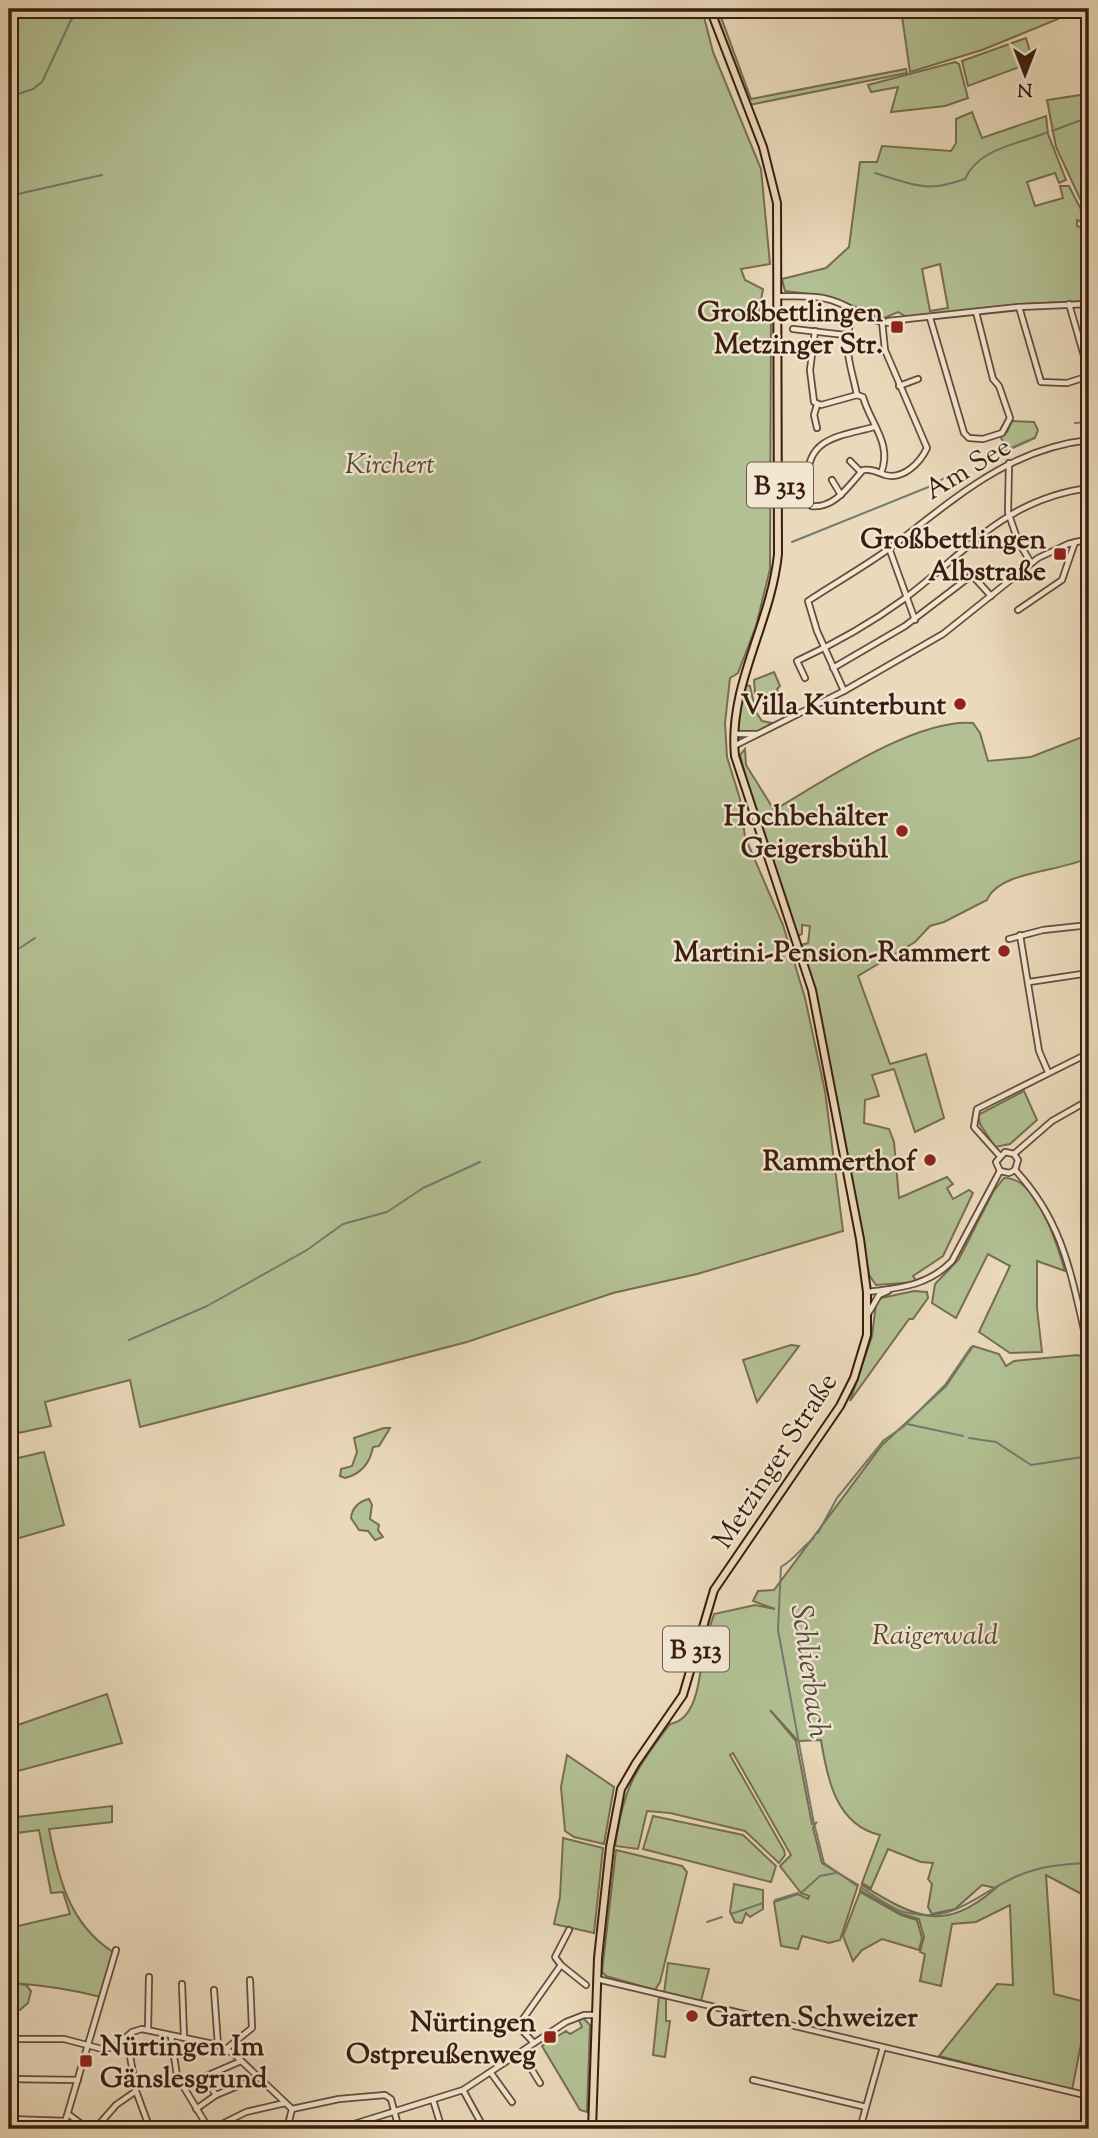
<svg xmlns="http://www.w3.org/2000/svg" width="1098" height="2138" viewBox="0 0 1098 2138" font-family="'Sorts Mill Goudy',serif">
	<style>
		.green { fill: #b2c093; stroke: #766e52; stroke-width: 2; fill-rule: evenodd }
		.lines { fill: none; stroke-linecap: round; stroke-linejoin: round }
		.stream { stroke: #727b6f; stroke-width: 2 }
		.minor-casing { stroke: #664c3a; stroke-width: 8 }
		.major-casing { stroke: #3a1d10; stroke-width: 10 }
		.minor { stroke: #f1e6d2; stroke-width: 4.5 }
		.major { stroke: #ead9ba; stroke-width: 6 }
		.poi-dot { fill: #8f2418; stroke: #f1e6d2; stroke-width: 2.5 }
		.labels { text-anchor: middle; stroke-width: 5; stroke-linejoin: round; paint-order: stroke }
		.shield { fill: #f1e6d2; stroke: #71594a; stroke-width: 2 }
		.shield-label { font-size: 26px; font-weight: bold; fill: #3a1d10 }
		.poi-label { font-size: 28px; font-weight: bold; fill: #3a1d10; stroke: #f1e6d2; text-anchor: end }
		.park-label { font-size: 28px; font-style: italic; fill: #584631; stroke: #f1e6d2 }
		.street-label { font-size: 28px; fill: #3a1d10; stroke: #f1e6d2 }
		.water-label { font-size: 30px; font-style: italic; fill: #564c40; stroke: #f1e6d2 }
	</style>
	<rect width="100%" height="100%" fill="#ead9ba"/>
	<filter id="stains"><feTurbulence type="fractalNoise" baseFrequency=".00286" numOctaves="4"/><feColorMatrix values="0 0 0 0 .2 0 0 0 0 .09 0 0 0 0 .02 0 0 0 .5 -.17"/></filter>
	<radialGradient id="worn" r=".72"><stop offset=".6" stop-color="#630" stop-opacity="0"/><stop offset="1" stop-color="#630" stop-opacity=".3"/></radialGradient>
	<g class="green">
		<path d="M9,9H702L713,52L761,169L770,264L741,269L745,280L763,289L759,312L771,319L770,569L756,626L738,673L730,678L725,723L727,757L740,799L745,837L783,925L805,998L825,1091L843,1231L697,1274L613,1293L467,1342L140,1427L130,1380L45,1402L51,1426L9,1435Z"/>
		<path d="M712,9H718L751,99L906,69L907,73L749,105Z"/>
		<path d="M929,9H1056L1061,13L1058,19L982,50L910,72L902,16Z"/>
		<path d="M1026,38L1033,62L968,86L962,61Z"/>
		<path d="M955,62L959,64L968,98L945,106L891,112L898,87L871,92L868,85Z"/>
		<path d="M1087,94L1089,198L1082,203L1056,147L1047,100Z"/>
		<path d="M972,112L982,138L1046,116L1048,134L1066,180L1059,183L1055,173L1027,182L1035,206L1063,198L1060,186H1069L1089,225L1077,220V226L1084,228L1081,230L1086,252L1081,259L1089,263V301L1023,304L907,317L898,312L882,319L826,296L785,291L782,279L826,268L849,247L860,162H877L882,146L951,151L956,143V119ZM940,264L948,308L930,311L922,269Z"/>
		<path d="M1012,421L1034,422L1038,430L1035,438L1008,450L1000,436L1007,432Z"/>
		<path d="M774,672L780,686L777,689L789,715L784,718L774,700L755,694L754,680Z"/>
		<path d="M744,684L750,686L756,712L762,721L772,723L759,731L739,732L736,725Z"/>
		<path d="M973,723L980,733L988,761L1031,757L1082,737L1089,741V857C1065,872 999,870 987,900L944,922L930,926L915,942L858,976L890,1064L926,1054L944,1118L915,1132L894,1069L872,1075L879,1096L865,1100L864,1123L889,1129L894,1142L899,1198L947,1177L953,1184L947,1188L953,1199L969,1190L973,1193L943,1256L913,1276L917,1282L876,1285L869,1275L816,996L801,945L808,943L810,926L802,925V934L798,936L759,827L740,755L745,749L746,765L774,810C824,781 916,718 973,723Z"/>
		<path d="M1024,1091L1037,1120L1010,1144L995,1147L980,1124L978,1115Z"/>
		<path d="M1004,1178C1037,1176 1058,1247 1065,1271L1037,1261V1308L1042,1352L1010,1353L979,1332L1010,1266L988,1254L956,1318L932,1303L935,1284L959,1259L993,1192Z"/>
		<path d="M914,1291L927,1292L928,1298L913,1319H909L850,1401L872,1336L876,1304L881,1298Z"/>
		<path d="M791,1345L799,1346L757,1402L743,1360Z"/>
		<path d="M973,1346L999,1354L1006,1366L1014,1361L1078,1355L1084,1358L1089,1380V1898L1046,1875L1054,1994L1089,2003L1072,2090L939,2056L997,1984L1013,1985L1010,1905L976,1922L952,1924L941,1986L920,1981L925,1954L920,1952L924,1937L919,1919L902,1914L860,1890L862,1885C915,1917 943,1934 996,1888L982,1885L955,1909L932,1914L928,1907L932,1884L928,1879L933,1863L921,1862L888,1849L871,1888L862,1883L880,1835C836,1825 827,1778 821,1740L798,1741L770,1710L796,1741L812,1824L816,1823L813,1828L822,1863L858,1885L840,1940L829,1943L802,1936L798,1949L781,1946L774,1902L798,1894L808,1899L809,1896L801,1893L780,1866L791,1855L733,1753L730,1755L784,1850L785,1855L779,1863L745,1831L670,1813L647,1811L638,1849L615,1846C624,1786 634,1772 670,1724C700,1719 700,1668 704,1646C706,1635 711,1625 714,1614L755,1605L775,1609L753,1601L758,1591L774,1590L882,1445L946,1386Z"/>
		<path d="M384,1428H390L379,1446L373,1447C370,1463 361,1474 345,1478L340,1476L341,1469L352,1466L357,1452L354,1438Z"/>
		<path d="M44,1452L64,1525L9,1541V1460Z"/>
		<path d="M369,1499L372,1505L370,1519L379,1525L378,1530L383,1537L375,1540L368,1531L359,1530L351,1518C352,1508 359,1501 369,1499Z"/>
		<path d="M107,1694L122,1743L10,1773L9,1777V1728Z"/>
		<path d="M567,1755L614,1787L604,1844L574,1837L565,1831L561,1787Z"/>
		<path d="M112,1806V1822L49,1829C58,1877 69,1924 113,1952L101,1997C74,1990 40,1985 13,1983L26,1985L31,1991L28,2003L20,2010L9,2007V1928L70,1914L63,1892L51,1893L39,1830L9,1834V1818Z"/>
		<path d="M653,1816L743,1835L776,1866L771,1882L643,1849Z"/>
		<path d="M563,1838L603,1848L594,1933L554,1924L560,1897Z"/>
		<path d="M616,1850L682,1866L687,1872L660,1982L655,1990L606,1976L602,1972Z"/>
		<path d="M734,1884L763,1890V1909L750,1917L746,1913L742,1923L735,1922L730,1912Z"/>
		<path d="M860,1892L901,1915L917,1920L922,1938L919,1950L882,1939L862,1950L853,1961L843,1936Z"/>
		<path d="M668,1963L709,1969L701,2001L664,1993Z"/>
		<path d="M659,1997L666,1999V2021H670L665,2057L653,2055Z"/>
		<path d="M578,2018H583L590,2025L587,2112L580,2110L542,2046L566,2031L570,2034L582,2027Z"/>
	</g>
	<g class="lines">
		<g class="stream">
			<path d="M9,97L33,89L42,82L71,20L84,9"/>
			<path d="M1052,131L1089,117"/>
			<path d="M875,173C914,185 926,193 965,179C978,148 1020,144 1048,132"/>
			<path d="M9,196L102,175"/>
			<path d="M1075,423L1089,422"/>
			<path d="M997,454L1034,438"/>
			<path d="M792,542L931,486L956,471"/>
			<path d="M9,955L35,938"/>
			<path d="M129,1340L207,1306L307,1250L343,1224L387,1212L423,1188L480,1162"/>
			<path d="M907,1424L963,1436"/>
			<path d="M969,1438L996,1442L1031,1465L1089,1456"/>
			<path d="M818,1533L837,1498L884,1440L903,1427L945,1385L971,1347"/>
			<path d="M814,1824L778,1630L781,1567C795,1559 801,1548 814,1538"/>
			<path d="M815,1827L824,1863L857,1886"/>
			<path d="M862,1888C875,1896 890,1908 904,1912C952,1925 974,1896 1015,1877C1039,1866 1063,1864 1089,1863"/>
			<path d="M802,1892L820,1876L836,1873"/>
			<path d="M775,1900L798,1893"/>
			<path d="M731,1914L763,1903"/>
			<path d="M707,1922L722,1917"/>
		</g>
		<defs>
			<g id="minor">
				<path d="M1089,219V220"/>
				<path d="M778,296C794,297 812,295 827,299C852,304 879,332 904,320"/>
				<path d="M1069,304L1089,373"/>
				<path d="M1019,307L1041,382L1067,383L1089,376"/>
				<path d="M855,310C840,343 850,361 857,395L863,397C870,423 893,444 881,473"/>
				<path d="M930,318L964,433L969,438L983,439L1002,433L1010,418L999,386L993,379L976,312"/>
				<path d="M888,321L1019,307L1089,304"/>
				<path d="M793,329L845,335"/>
				<path d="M815,331L810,370L814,402L821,405L857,395"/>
				<path d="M899,386L918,379"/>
				<path d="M817,405L814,415L817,428"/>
				<path d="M874,427C842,436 807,437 808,478C808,488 807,498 811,506C835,509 849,485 863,470C873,469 877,472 885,475C903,480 920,463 927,448L885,350L882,321"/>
				<path d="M850,461L861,472"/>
				<path d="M1009,463L1008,512L1018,541L1031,563"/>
				<path d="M832,480L841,495"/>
				<path d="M889,548L915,620"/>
				<path d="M1018,610L1062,580L1075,542"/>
				<path d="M833,668L905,626L972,575L991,596"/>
				<path d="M805,678L797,661C834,644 871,623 904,599C967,552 1004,499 1089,488"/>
				<path d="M844,691L817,631L808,601C835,583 864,567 890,548C952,501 1007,449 1089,440"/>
				<path d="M735,734H757"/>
				<path d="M734,746L844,691L943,634L1038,558L1068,544L1089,539"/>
				<path d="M1020,935L1039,1051L1048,1072"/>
				<path d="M1009,939L1043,930L1089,925"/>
				<path d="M1029,982L1089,973"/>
				<path d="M1014,1154L1052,1121L1089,1100"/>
				<path d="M1014,1154L1018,1160L1015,1170"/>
				<path d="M999,1155L974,1127L977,1109L1089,1053"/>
				<path d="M1015,1170C1066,1224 1072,1282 1089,1351"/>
				<path d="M1000,1171L996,1162L1005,1152L1014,1154"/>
				<path d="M1000,1171L1009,1173L1015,1170"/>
				<path d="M867,1292C899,1288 928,1286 952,1261L1000,1171"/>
				<path d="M868,1314L879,1295L888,1291"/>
				<path d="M561,1965L555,1957L569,1930"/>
				<path d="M597,1979L1089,2096"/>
				<path d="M182,1984L184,2037"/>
				<path d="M214,1990L218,2045"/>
				<path d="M148,2030L149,1977"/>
				<path d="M171,2036L177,2076L209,2129"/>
				<path d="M127,2038L136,2091L150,2129"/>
				<path d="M9,2039H64L102,2049L115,2047L132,2032L142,2029L218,2045L234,2054L292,2109L287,2129"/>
				<path d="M533,2042L518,2026L561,1965L586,1985"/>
				<path d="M226,2049L252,2028L250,1980"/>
				<path d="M521,2052L540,2083"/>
				<path d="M491,2073L512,2102"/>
				<path d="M9,2079L78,2080"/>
				<path d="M753,2080L866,2107L883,2047"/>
				<path d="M463,2090L480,2121"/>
				<path d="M216,2095L257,2078"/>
				<path d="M433,2100L442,2129"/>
				<path d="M196,2109L216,2095L204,2077L241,2061"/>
				<path d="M292,2109L339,2099L385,2095L391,2099L399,2129"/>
				<path d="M68,2114L88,2129"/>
				<path d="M9,2119L66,2121"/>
				<path d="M63,2129L116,1950"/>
				<path d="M95,2129L116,2105L136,2091"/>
				<path d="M212,2129L246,2112L285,2103"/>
				<path d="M338,2129L463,2090L566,2022L584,2015H596"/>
				<path d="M860,2129L866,2107"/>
			</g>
			<path id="major" d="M592,2129L598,1958L610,1847L621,1789L636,1763L683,1695L714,1590L840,1406L854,1378L867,1335V1292L860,1239L812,990L735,756C728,685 771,624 778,554L777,203L763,147L710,9"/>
		</defs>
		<use href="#minor" class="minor-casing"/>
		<use href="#major" class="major-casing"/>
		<use href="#minor" class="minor"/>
		<use href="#major" class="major"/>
	</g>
	<g class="poi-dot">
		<rect x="890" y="320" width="14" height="14" rx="3.5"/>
		<rect x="1053" y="547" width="14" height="14" rx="3.5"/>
		<circle cx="960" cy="704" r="7"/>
		<circle cx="902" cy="831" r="7"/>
		<circle cx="1004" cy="951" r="7"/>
		<circle cx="930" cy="1160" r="7"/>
		<circle cx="692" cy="2016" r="7"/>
		<rect x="543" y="2030" width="14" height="14" rx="3.5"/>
		<rect x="79" y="2054" width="14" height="14" rx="3.5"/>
	</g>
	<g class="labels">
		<g class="shield">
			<rect x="747" y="462.5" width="66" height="45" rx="5"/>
			<rect x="663" y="1626.5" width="66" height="45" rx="5"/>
		</g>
		<g class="shield-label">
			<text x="780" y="494">B 313</text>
			<text x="696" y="1658">B 313</text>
		</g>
		<g class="poi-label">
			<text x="883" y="321">Großbettlingen<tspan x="883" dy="32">Metzinger Str.</tspan></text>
			<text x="1046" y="548">Großbettlingen<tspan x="1046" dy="32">Albstraße</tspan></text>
			<text x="946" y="714">Villa Kunterbunt</text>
			<text x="888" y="825">Hochbehälter<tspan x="888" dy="32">Geigersbühl</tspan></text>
			<text x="990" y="961">Martini-Pension-Rammert</text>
			<text x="916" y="1170">Rammerthof</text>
			<text x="706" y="2026" text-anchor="start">Garten Schweizer</text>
			<text x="536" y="2031">Nürtingen<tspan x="536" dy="32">Ostpreußenweg</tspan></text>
			<text x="100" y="2055" text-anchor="start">Nürtingen Im<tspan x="100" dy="32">Gänslesgrund</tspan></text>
		</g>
		<g class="park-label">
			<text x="390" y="473">Kirchert</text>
			<text x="935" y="1644">Raigerwald</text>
		</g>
		<g class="street-label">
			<text transform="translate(967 467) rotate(-31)" y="10">Am See</text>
			<text transform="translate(774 1460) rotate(-57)" y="10">Metzinger Straße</text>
		</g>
		<g class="water-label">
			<text transform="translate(811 1671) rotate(82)" y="10">Schlierbach</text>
		</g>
	</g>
	<rect width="1098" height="2138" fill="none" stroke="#ead9ba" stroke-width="35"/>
	<rect x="10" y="10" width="1077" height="2117" fill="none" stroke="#3a1d10" stroke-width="3.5"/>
	<rect x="18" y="18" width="1063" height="2103" fill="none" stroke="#3a1d10" stroke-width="2"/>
	<g transform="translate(1025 74) rotate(180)" stroke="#f1e6d2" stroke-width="5" paint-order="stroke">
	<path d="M0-5L12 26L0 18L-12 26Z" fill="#3a1d10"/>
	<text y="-10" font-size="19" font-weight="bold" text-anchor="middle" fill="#3a1d10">N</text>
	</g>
	<rect width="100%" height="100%" filter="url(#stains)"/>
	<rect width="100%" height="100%" fill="url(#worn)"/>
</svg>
